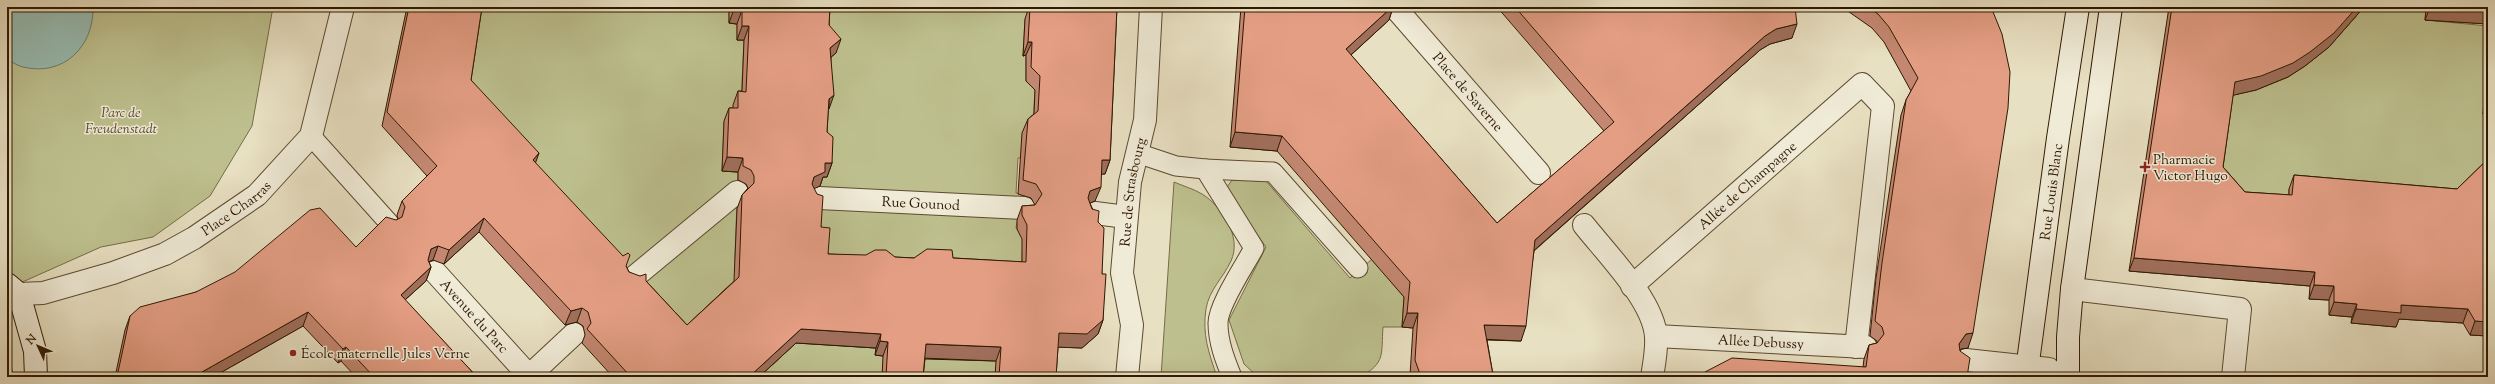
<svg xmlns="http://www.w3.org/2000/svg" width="2495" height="384" viewBox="0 0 2495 384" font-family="'Sorts Mill Goudy',serif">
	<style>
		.green { fill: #bdc08e; stroke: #766c47 }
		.water { fill: #97bdb4; stroke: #6d7b6c }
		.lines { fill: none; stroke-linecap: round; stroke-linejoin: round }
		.lane-casing { stroke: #5c4a30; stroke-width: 21 }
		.street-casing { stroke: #5c4a30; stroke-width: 24 }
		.secondary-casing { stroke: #2e1800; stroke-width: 24 }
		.lane { stroke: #f0ebd7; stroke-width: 19 }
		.street { stroke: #f0ebd7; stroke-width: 22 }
		.secondary { stroke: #f0ebd7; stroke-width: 22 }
		.wall { fill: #c48872; stroke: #2e1800 }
		.shaded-wall { fill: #a06f5c; stroke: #2e1800 }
		.building { fill: #e49e84; stroke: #2e1800 }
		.poi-dot { fill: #8f2418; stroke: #f0ebd7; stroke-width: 1.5 }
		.labels { text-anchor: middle; stroke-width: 3; stroke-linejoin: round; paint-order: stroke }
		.street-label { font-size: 14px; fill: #2e1800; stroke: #f0ebd7 }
		.park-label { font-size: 14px; font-style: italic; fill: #594a2b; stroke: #f0ebd7 }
		.poi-label { font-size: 14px; fill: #2e1800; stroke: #f0ebd7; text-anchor: start }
	</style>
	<rect width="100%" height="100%" fill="#e8e0c2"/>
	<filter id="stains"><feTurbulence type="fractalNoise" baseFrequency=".005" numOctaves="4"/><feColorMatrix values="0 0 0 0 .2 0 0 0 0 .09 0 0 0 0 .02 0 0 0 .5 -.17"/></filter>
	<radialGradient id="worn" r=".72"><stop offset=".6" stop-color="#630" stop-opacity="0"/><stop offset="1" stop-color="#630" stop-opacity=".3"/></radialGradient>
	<g class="green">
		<path d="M7,7H273L252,126L210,196L153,237L101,247L18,284L7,275Z"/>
		<path d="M477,7H729V23L737,24V40H744L741,106L733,122H724L722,171L738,172L735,258L740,294L692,329L618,270L465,74Z"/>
		<path d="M828,7H1033L1025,19L1023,56L1026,55V81L1035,90L1033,125L1022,158H1018L1016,193L1025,194L1024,217L1017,222L1016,228L1023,236L1021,281L829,272L817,230L820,177H827L825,112L829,108Z"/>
		<path d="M2364,7L2426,9L2425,20L2488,26V85L2483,114L2488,115V178L2452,203L2289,189L2287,209L2217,185L2230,96C2296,80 2321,57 2364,7Z"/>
		<path d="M1232,180L1266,181L1350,278L1372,259L1404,297L1402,327H1383C1381,354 1386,363 1360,377H1258L1244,364L1229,320L1266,247L1225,190Z"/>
		<path d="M1174,182C1183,186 1194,189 1202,194C1223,207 1242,238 1231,261C1223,278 1209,290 1206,309C1202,335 1209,353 1217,377H1161Z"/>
		<path d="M7,339L13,377H7Z"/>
		<path d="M791,342L876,348V355L921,358L1003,344L995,377H759L781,357Z"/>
	</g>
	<path class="water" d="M7,7H93C94,46 64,77 23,67C18,66 12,62 7,59Z"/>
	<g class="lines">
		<defs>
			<g id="lane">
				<path d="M311,136L389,223"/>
				<path d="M1137,153L1176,166L1205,169L1254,248C1245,265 1218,305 1218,323C1218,342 1225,360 1232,377"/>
				<path d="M1205,169L1273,172L1358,268"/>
			</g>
			<g id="street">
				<path id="s1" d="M1398,11L1539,173"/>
				<path id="s2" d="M819,198L1024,208"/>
				<path d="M1095,213L1126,217"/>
				<path d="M1584,225C1606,253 1654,301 1656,337C1657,350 1654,364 1652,377"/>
				<path id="s3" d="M435,272L530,377"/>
				<path d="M633,278L737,192"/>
				<path id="s4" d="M1632,286L1862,84L1883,106L1856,347"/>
				<path d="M2072,289L2240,309L2233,377"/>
				<path id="s5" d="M19,294L43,293L113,273L165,254L194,238L257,195L311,136L343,7"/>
				<path id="s6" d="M1656,336L1866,347"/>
				<path d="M1966,360L2049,369V377"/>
				<path d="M529,376L574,334"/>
				<path id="s7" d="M1127,377L1132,325L1122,273L1130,182L1145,120L1151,7"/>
			</g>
			<g id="secondary">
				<path d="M7,284L19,294L35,351L36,377"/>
				<path id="s8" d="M2026,377L2058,138L2078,7"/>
				<path d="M2068,377V337L2072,289L2111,7"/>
			</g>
		</defs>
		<use href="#lane" class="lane-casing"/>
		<use href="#street" class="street-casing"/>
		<use href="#secondary" class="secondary-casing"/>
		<use href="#lane" class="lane"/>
		<use href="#street" class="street"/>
		<use href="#secondary" class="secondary"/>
	</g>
	<g class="wall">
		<path d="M407,7H482L471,80L535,163L626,266L629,272L646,281L687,325L734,281L737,209L742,195L748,188L746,184L738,180V172L722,171L724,121L729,108H733V105L738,91H742L744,40H737V24L729,23V7H830L829,25L836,53L831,57L827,132L832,163L827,177H823L820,186L814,188L821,227L828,254L914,258H953L1022,262V239L1017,229V220L1022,206L1035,205L1031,198L1018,194L1022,133L1028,119L1034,114L1035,90L1026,81V55L1023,56L1025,19L1029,7H1117L1110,160L1105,174H1101L1095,201L1090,203L1098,222L1102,274L1103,320L1098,334L1082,348L1058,347L1056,377H995L996,361L925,359L923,377H882L883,356L875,355L876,348L796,343L759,377H613L582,343L585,335L583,326L577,322L565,325L479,232L444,264L433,260L429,262L431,267L426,281L405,300L477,377H356L341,361L338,363L303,326L213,377H115L125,330L130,316L196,292L356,247L398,219L397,215L402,201L427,176L382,126Z"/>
		<path d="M1241,7H1393L1389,20L1351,55L1497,223L1604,131L1497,7H1795L1792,38L1770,44L1760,50L1534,251L1521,341L1487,340L1493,375V377H1411L1410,375L1413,328L1402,327L1404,297L1277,151L1230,147Z"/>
		<path d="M1842,7H1991L1968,348L1961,349L1960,350L1967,377L1863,367L1864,359L1869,345L1877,343V341L1870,336L1876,278L1901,115L1906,100L1911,91L1884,42L1872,28Z"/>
		<path d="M2169,7H2364L2329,47L2305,66L2288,77L2256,90L2233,95L2223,167L2245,192L2289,195V189L2294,175L2457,189L2488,159V336L2470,335L2463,323L2399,319L2396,327L2351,323L2352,317L2329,315V300L2309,299L2310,286L2129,271Z"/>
		<path d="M2401,7H2488V24L2425,20L2426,9Z"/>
		<path d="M2488,77V115L2483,114L2485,85Z"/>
	</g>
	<g class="shaded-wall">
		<path d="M1392,7H1393L1389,20L1341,64L1346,49Z"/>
		<path d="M2357,7H2364L2329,47L2305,66L2288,77L2256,90L2230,96L2235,82Z"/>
		<path d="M2401,7H2427L2426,9Z"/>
		<path d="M2430,7L2488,10V24L2425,20Z"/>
		<path d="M734,9L742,10L737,24L729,23Z"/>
		<path d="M1797,24L1792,38L1770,44L1760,50L1530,254L1535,240L1765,36L1776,29Z"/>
		<path d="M742,26H749L744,40H737Z"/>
		<path d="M841,39L836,53L825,62L830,48Z"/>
		<path d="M1028,42H1032L1026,55L1023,56Z"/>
		<path d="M834,95L829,109V99Z"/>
		<path d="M2488,101V115L2483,114Z"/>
		<path d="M1235,132L1282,136L1277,151L1230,147Z"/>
		<path d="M539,153L534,167L533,160Z"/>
		<path d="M727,157L743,158L738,172L722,171Z"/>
		<path d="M1102,160H1110L1105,174H1097Z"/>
		<path d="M825,163H832L827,177H823L820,186L809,191L814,177Z"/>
		<path d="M1101,187L1095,201L1085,205L1090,191Z"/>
		<path d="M484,218L479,232L444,264L449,250Z"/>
		<path d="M438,246L433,260L426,263L431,249Z"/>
		<path d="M2134,258L2315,272L2310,286L2129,271Z"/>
		<path d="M431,267L426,281L396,308L401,295Z"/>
		<path d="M2314,285L2334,286L2329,300L2309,299Z"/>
		<path d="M2334,302L2357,304L2352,317L2329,315Z"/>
		<path d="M2401,305L2468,309L2463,323L2399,319L2396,327L2351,323L2356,309Z"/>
		<path d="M582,308L577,322L565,325L571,311Z"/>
		<path d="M308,312L303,326L213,377H200L202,372Z"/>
		<path d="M1407,313H1418L1413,328L1402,327Z"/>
		<path d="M1103,320L1098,334L1082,348L1054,347L1059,333Z"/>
		<path d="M2475,321L2488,322V336L2470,335Z"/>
		<path d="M1484,325L1526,326L1521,341L1479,339Z"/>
		<path d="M801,329L881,334L876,348L796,343L759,377H749Z"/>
		<path d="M1973,333L1968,348L1961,349L1954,358L1959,344L1966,334Z"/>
		<path d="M880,341L888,342L883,356L875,355Z"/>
		<path d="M926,344L1001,347L996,361L921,358Z"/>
		<path d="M346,347L341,361L338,363L343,349Z"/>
	</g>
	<g class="building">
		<path d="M409,7H482L471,80L539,153L533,160L623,256L628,253L630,255L626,266L629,272L640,276L646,274V281L687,325L739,277L742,195L754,183V176L751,170L743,166V158L727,157L729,108H738V91L746,92L749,26H742V10L734,9V7H830L829,25L841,39L830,48L834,95L829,99L827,132L833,137L832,163H825V172L814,177L812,184L817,194L823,196L821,227L830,228L828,254L866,255L875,250H886L895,257L914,258L927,249L952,250L953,258L1026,262L1027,225L1022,215V206L1035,205L1042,194L1036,184L1023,180L1028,119L1038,111L1040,76L1031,67L1032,42H1028L1030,7H1117L1110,160H1102L1101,187L1090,191L1088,198L1092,209L1099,211L1098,222L1104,228L1102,274H1106L1103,320L1087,334L1059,333L1056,377H999L1001,347L926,344L923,377H886L888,342L880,341L881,334L801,329L749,377H631L587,329L591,323L588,312L582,308L571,311L484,218L449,250L438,246L431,249L428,260L431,267L401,295L477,377H374L346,347L343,349L308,312L202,372L201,377H117L130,316L140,307L196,292L235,272L310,210L320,208L356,247L386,217L396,220L402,217L405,207L402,201L437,166L387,112Z"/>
		<path d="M1245,7H1392L1346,49L1497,223L1614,122L1515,7H1795L1797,24L1776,29L1765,36L1535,240L1526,326L1484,325L1493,375V377H1421L1415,360L1418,313H1407L1410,282L1282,136L1235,132Z"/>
		<path d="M1868,7H1991L2002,34L2010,72L2008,108L1973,333L1966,334L1959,344L1960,351L1970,358L1967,377H1701L1705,372L1732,358L1866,367L1869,345L1877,343L1884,334L1882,327L1875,321L1882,263L1906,100L1918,78L1889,27L1878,14Z"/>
		<path d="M2172,7H2357L2334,33L2310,52L2293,63L2261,76L2235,82L2223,167L2245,192L2292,195L2294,175L2457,189L2488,159V322L2475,321L2468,309L2401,305V313L2356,309L2357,304L2334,302V286L2314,285L2315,272L2134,258Z"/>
		<path d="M2437,7H2488V10Z"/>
	</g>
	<g class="poi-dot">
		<path d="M2143 161h4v4h4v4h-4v4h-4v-4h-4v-4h4z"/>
		<circle cx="293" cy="353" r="4"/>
	</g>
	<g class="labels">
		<g class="street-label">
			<text dy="5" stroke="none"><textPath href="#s1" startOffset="107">Place de Saverne</textPath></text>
			<text dy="5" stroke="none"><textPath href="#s4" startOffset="153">Allée de Champagne</textPath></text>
			<text dy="5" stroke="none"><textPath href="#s7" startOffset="187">Rue de Strasbourg</textPath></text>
			<text dy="5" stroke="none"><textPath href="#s8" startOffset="187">Rue Louis Blanc</textPath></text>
			<text dy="5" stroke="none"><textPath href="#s2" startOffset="102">Rue Gounod</textPath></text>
			<text dy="5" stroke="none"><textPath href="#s5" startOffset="237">Place Charras</textPath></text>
			<text dy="5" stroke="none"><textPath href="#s3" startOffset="59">Avenue du Parc</textPath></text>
			<text dy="5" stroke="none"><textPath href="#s6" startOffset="105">Allée Debussy</textPath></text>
		</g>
		<g class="park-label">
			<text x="121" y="117">Parc de<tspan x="121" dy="16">Freudenstadt</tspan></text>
		</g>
		<g class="poi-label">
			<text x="2153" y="164">Pharmacie<tspan x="2153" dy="16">Victor Hugo</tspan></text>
			<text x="301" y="358">École maternelle Jules Verne</text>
		</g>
	</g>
	<rect width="2495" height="384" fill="none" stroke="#e8e0c2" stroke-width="24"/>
	<rect x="8" y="8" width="2479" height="368" fill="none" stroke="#2e1800" stroke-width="2"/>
	<rect x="12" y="12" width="2471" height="360" fill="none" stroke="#2e1800"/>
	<g transform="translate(38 346) rotate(314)" stroke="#f0ebd7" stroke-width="3" paint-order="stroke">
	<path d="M0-3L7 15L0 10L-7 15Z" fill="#2e1800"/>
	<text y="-6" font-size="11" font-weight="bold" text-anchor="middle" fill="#2e1800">N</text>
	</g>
	<rect width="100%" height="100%" filter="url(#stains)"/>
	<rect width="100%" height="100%" fill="url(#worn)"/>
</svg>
